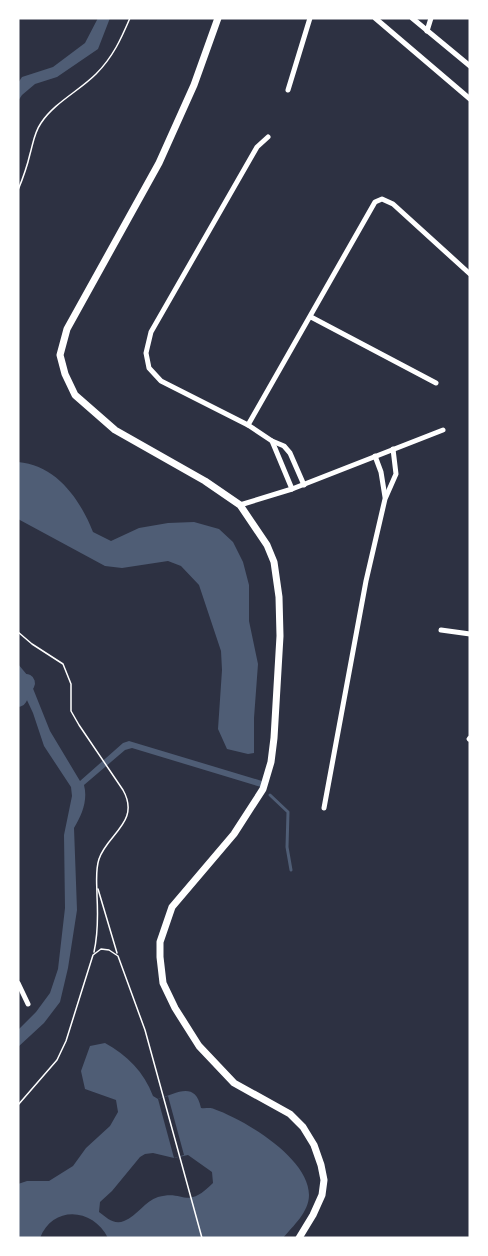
<svg xmlns="http://www.w3.org/2000/svg" width="488" height="1256" viewBox="0 0 488 1256" font-family="Raleway,sans-serif">
	<style>
		.water { fill: #4f5d75; fill-rule: evenodd }
		.pier { fill: #2d3142 }
		.lines { fill: none; stroke-linecap: round; stroke-linejoin: round }
		.stream { stroke: #4f5d75; stroke-width: 3 }
		.river { stroke: #4f5d75; stroke-width: 18 }
		.path { stroke: #fff; stroke-width: 1.5 }
		.minor { stroke: #fff; stroke-width: 5 }
		.tertiary { stroke: #fff; stroke-width: 7 }
	</style>
	<rect width="100%" height="100%" fill="#2d3142"/>
	<g class="water">
		<path d="M98,18H110L98,49L57,77L35,84L22,95L18,101V83L22,77L53,67L85,43Z"/>
		<path d="M18,462C56,465 80,499 93,532L111,541L139,528L168,523L194,522L219,529L233,542L243,562L249,585V621L258,664L254,718V753L248,754L227,749L218,729L222,670L221,651L199,585L181,566L168,561L122,568L105,566L18,519Z"/>
		<path d="M18,664L28,676L50,731L80,781L123,743L129,741L262,781L261,787L132,748L125,750L84,785C88,800 82,815 74,828L77,910L68,968L60,1002L44,1023L18,1047V1030L36,1012L50,993L58,969L65,908L64,835L72,796L71,787L44,746L33,713L18,681Z"/>
		<path d="M105,1043C127,1055 144,1072 153,1096L158,1099C176,1094 195,1080 201,1108C205,1109 210,1107 214,1109C245,1120 309,1158 309,1195C309,1212 293,1226 283,1238H108C93,1208 53,1205 40,1238H18V1184L27,1181H49L73,1166L86,1148L110,1126L118,1112L116,1100L85,1089L81,1071L90,1046ZM153,1153L174,1158L188,1155L212,1172L213,1183C185,1211 185,1189 158,1197C145,1201 137,1216 124,1221C114,1225 107,1218 99,1212L100,1202L112,1191L140,1157L145,1154Z"/>
	</g>
	<path class="pier" d="M168,1096L184,1155L174,1158L158,1099Z"/>
	<g class="lines">
		<path class="stream" d="M270,795L288,812L287,847L291,870"/>
		<path class="river" d="M18,698L26,683"/>
		<g class="path">
			<path d="M18,190C23,178 27,167 30,154C33,144 34,133 41,123C54,103 79,91 96,74C113,57 121,39 130,18"/>
			<path d="M18,632L32,644L63,664L71,684V711L79,725L123,790C141,822 107,834 99,859C95,871 97,884 97,896C98,915 98,934 94,952"/>
			<path d="M98,889L117,953"/>
			<path d="M18,1105L57,1060L66,1041L93,955L101,949L109,950L118,956L145,1030L202,1238"/>
		</g>
		<g class="minor">
			<path d="M375,18L470,99"/>
			<path d="M412,18L470,66"/>
			<path d="M427,31L431,18"/>
			<path d="M288,90L310,18"/>
			<path d="M268,137L257,147L151,332L146,353L149,368L161,381L248,425L272,441L284,446L290,453L304,485"/>
			<path d="M311,317L436,383"/>
			<path d="M248,425L375,202L382,199L393,204L470,274"/>
			<path d="M272,441L292,489"/>
			<path d="M375,456L381,472L385,497"/>
			<path d="M240,505L292,489L443,430"/>
			<path d="M441,630L470,634"/>
			<path d="M469,739L470,738"/>
			<path d="M324,808L366,581L385,499L396,474L393,449"/>
			<path d="M18,983L28,1004"/>
		</g>
		<path class="tertiary" d="M218,18L194,85L159,163L67,329L60,355L65,374L75,395L115,430L205,481L240,505L267,545L274,562L279,597L280,636L274,738L271,762L263,789L234,834L172,907L160,942V957L163,983L175,1008L199,1046L234,1083L290,1114L303,1127L314,1145L321,1165L324,1180L322,1195L313,1215L299,1238"/>
	</g>
	<rect width="488" height="1256" fill="none" stroke="#ffffff" stroke-width="39"/>
</svg>
